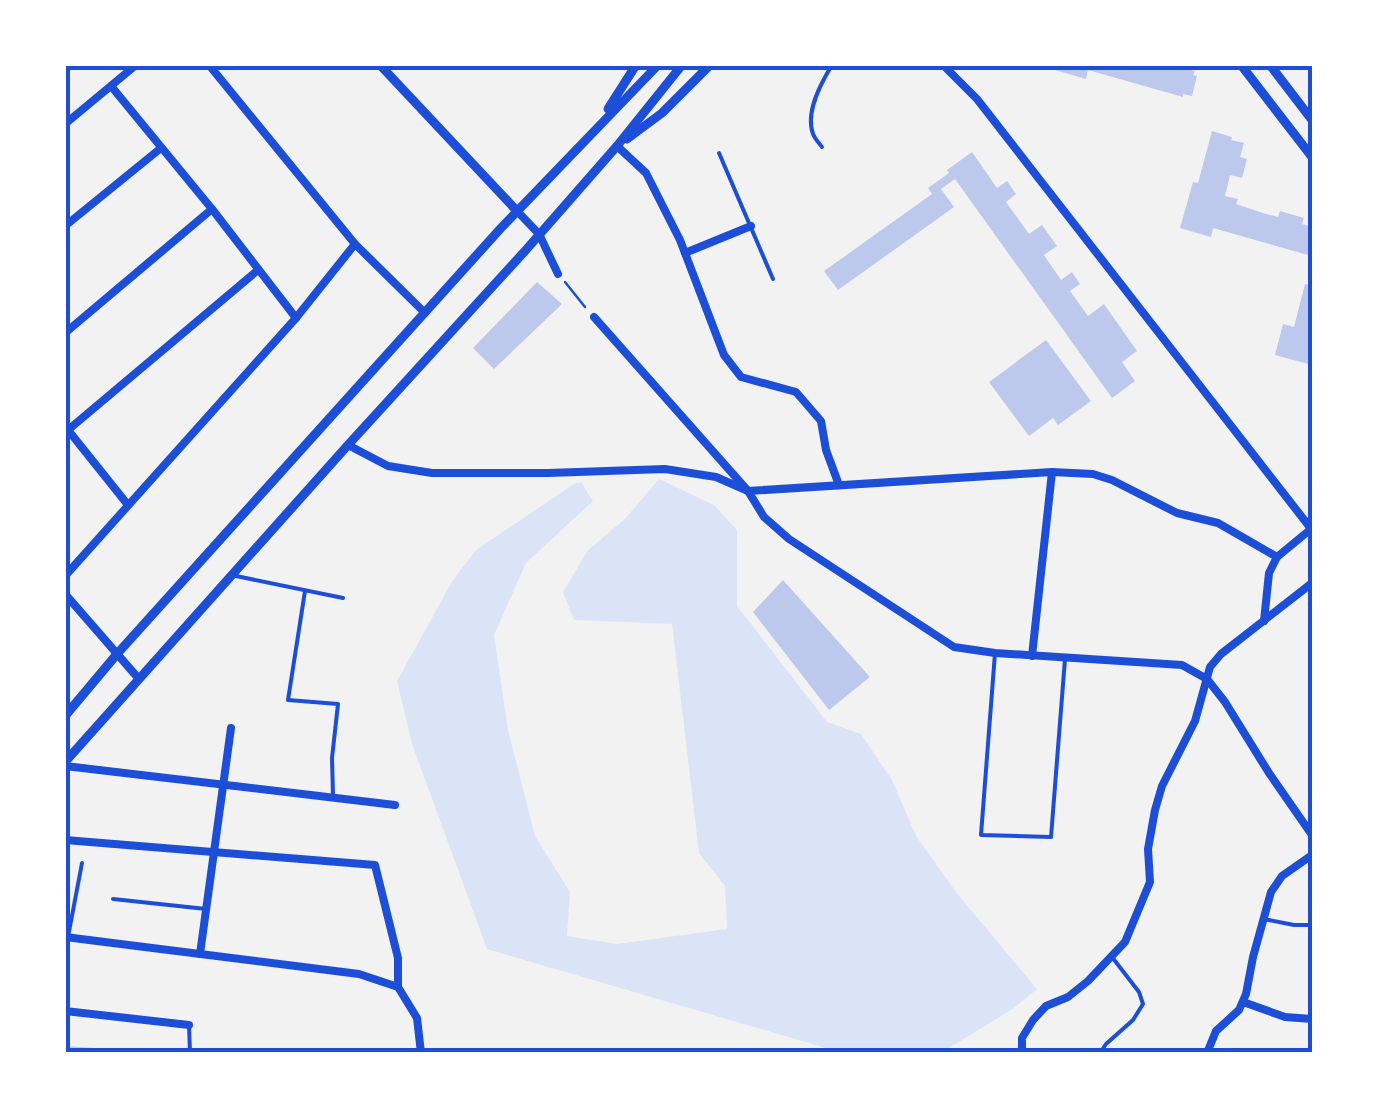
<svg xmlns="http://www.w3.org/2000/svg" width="1377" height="1118" viewBox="0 0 1377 1118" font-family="'Varela Round',sans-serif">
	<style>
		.green { fill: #dbe4f7 }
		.building { fill: #bdc9ec }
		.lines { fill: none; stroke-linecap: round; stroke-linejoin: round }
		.path { stroke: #1d4ed8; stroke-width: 2.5 }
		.service { stroke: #1d4ed8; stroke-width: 4 }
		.minor { stroke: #1d4ed8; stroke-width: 8 }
		.tertiary { stroke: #1d4ed8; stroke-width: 9 }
		.neatline { fill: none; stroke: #1d4ed8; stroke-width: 4 }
	</style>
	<rect width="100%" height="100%" fill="#f2f2f2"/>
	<path class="green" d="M659,479L714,505L737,530V606L827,722L861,734L892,780L916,836L959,896L1037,989L1014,1008L941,1053H843L487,949L412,744L397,681L453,580L476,550L574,484L581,482L593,501L526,563L494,635L508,730L535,836L570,892L567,936L617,944L727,929L725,886L699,853L672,624L574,620L563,592L588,550L624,520Z"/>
	<g class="building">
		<path d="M1056,65H1177L1195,71L1193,75L1197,76L1192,96L1183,94V97L1088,70L1086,79L1055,70Z"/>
		<path d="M1212,131L1232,137L1231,140L1244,143L1240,157L1247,159L1242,178L1230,175L1225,196L1238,199L1236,204L1263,213L1278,217L1280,211L1304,218L1302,224L1312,227V253L1308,252V255L1213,228L1211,237L1180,228L1193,182L1198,183Z"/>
		<path d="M972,152L997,188L1007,181L1016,194L1006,202L1029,234L1042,225L1057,246L1044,255L1061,280L1072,272L1080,284L1070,291L1088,316L1104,304L1137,351L1122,362L1135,381L1112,398L955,179L941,189L954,207L838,290L824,271L932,194L928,188L949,173L947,170Z"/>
		<path d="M537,282L562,304L494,369L473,348Z"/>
		<path d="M1305,284L1312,286V365L1275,355L1283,324L1294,327Z"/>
		<path d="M1046,340L1091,401L1058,425L1053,418L1029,436L989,382Z"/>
		<path d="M783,580L870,677L829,710L753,612Z"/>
		<path d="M65,1046L124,1050V1053H65Z"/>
		<path d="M147,1048L186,1050V1053H146Z"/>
	</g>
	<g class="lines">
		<path class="path" d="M565,282L585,307"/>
		<g class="service">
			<path d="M822,147C819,143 815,139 813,134C805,112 821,83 832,65"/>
			<path d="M719,153L773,279"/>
			<path d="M236,576L343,598"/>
			<path d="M305,591L288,700L338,704L332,758L333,795"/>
			<path d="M995,653L981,835L1051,837L1065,659"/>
			<path d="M113,899L206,909"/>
			<path d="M1264,919L1294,925H1312"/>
			<path d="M68,937L82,863"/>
			<path d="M189,1025L190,1053"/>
			<path d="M1100,1053L1106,1044L1133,1020L1143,1004L1139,992L1112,957"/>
		</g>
		<g class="minor">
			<path d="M209,65L355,244L425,313"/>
			<path d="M943,65L977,99L1312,530"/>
			<path d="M111,86L212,209L296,318"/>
			<path d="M65,124L136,65"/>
			<path d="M617,146L646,173L680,240L724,355L741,377L796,392L821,421L826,450L839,485"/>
			<path d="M517,211L539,234L558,274"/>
			<path d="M65,226L161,148"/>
			<path d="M685,253L751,226"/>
			<path d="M594,317L748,491L764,517L789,539L954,647L995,653L1182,665L1207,679L1225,702L1269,773L1312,835"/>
			<path d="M65,333L212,209"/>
			<path d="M68,430L258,270"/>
			<path d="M68,430L128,505"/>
			<path d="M348,445L388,466L432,473H548L665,469L716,477L748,491L1052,472L1093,474L1112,480L1177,513L1218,523L1277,557L1311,529"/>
			<path d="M65,576L296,318L355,244"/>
			<path d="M65,594L139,679"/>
			<path d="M1264,621L1269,573L1277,557"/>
			<path d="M1032,656L1052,472"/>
			<path d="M65,766L395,805"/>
			<path d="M65,840L375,865L398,958V987"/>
			<path d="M65,937L359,974L398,987L417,1018L421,1053"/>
			<path d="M200,954L231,728"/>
			<path d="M1243,1002L1285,1017L1312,1019"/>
			<path d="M65,1011L189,1025"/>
			<path d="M1022,1053V1038L1033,1020L1046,1006L1068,997L1088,981L1125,942L1150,882L1148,849L1155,810L1162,786L1195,721L1210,667L1221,654L1312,583"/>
			<path d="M1207,1053L1216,1031L1239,1010L1246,994L1253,957L1271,892L1282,876L1312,855"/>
		</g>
		<g class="tertiary">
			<path d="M380,65L517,211"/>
			<path d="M1241,65L1312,157"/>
			<path d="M1270,65L1312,120"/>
			<path d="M608,109L636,65"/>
			<path d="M627,139L662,113L710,65"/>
			<path d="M65,716L117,654L501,228L658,65"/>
			<path d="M65,762L348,445L525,251L617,146L682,65"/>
		</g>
	</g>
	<rect width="1377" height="1118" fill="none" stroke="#ffffff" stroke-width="135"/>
	<rect x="68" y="68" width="1242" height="982" class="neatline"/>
</svg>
